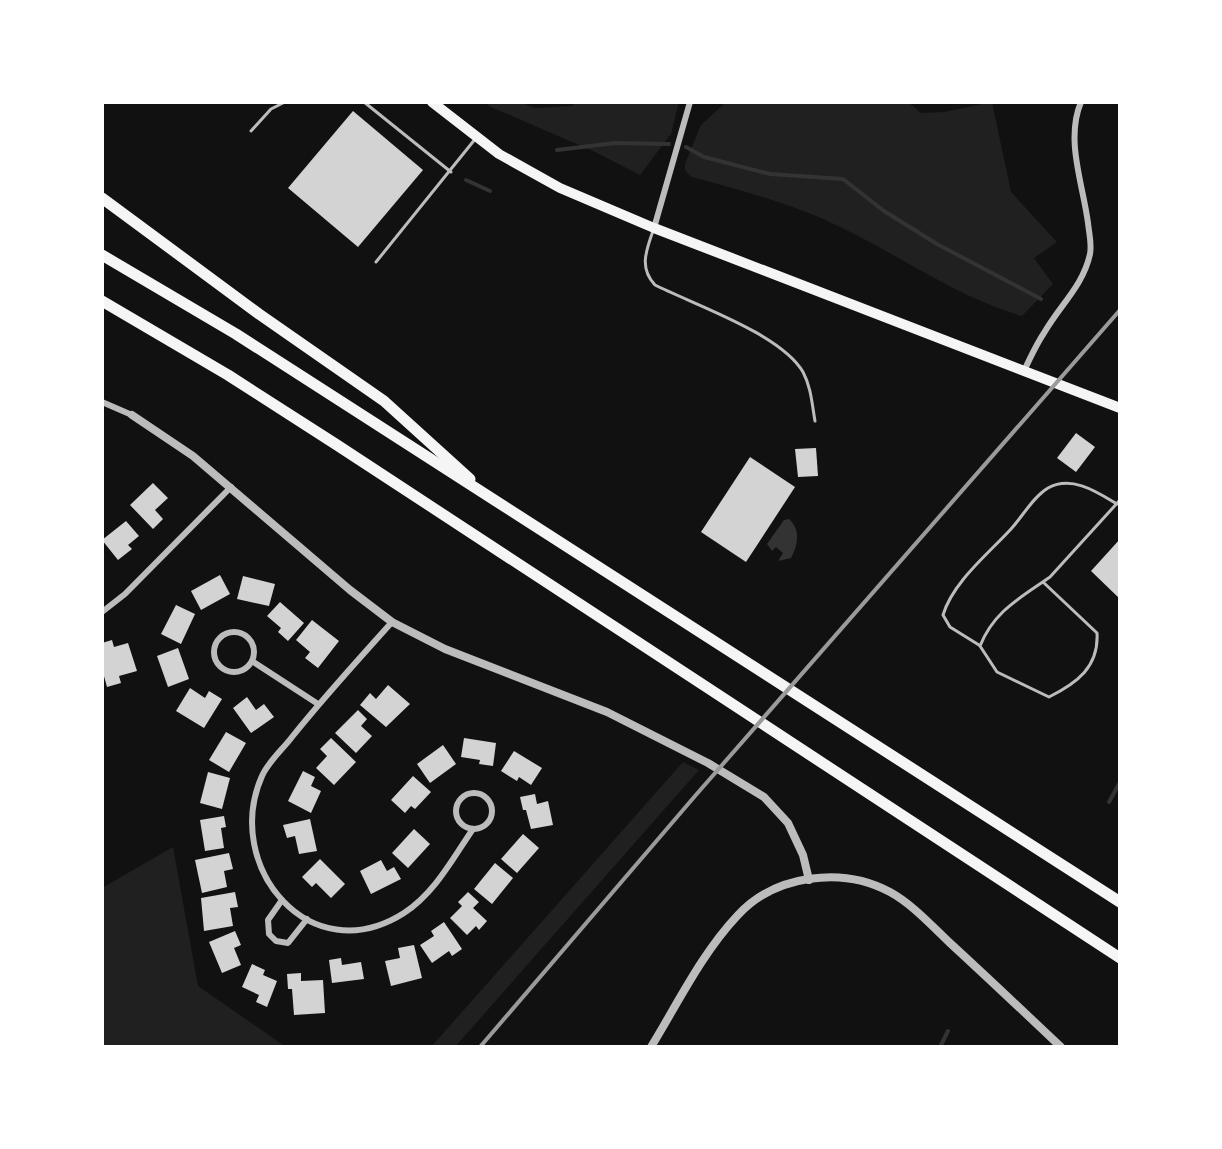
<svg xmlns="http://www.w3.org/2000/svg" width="1222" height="1149" viewBox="0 0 1222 1149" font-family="Rubik,sans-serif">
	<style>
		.green { fill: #202020 }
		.water { fill: #333 }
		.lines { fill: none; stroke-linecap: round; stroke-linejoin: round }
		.stream { stroke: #333; stroke-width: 4 }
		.building { fill: #d3d3d3 }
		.service { stroke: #bcbcbc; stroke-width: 3 }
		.minor { stroke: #bcbcbc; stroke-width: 6 }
		.tertiary { stroke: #bcbcbc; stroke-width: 8 }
		.primary { stroke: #f5f5f5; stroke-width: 10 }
		.motorway { stroke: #f5f5f5; stroke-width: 11 }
		.rail { stroke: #9a9a9a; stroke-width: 4 }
	</style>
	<rect width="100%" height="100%" fill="#111"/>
	<g class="green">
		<path d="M484,102H520L535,108L571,106L578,102H679L671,134L640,175L595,152L491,107Z"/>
		<path d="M726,102H908L921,113L944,112L992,102L1011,192L1057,242L1034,258L1053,284L1022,316C956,297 900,255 838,226C795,205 738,189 691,177L685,170V164L701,125Z"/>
		<path d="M683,762L699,770L455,1047H431Z"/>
		<path d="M173,847L198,986L286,1047H102V888Z"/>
	</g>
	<path class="water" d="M789,519C801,530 798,545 791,558L778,561L783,553L776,547L772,551L767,544L784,520Z"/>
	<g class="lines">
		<g class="stream">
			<path d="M686,147L704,157L770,174L843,179L884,211L937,244L1041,299"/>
			<path d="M557,150L615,143L669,144"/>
			<path d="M466,180L490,191"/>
			<path d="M1109,802L1120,782"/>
			<path d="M940,1047L948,1031"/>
		</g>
	</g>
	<g class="building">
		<path d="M353,111L423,170L358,247L288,188Z"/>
		<path d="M1076,433L1095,447L1076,472L1057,458Z"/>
		<path d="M816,448L818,476L798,477L795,449Z"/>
		<path d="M750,457L795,487L746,562L701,532Z"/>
		<path d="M153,483L168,498L155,510L163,519L153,529L130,505Z"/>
		<path d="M126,521L139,536L128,545L132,549L118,560L102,540Z"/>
		<path d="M1120,539V599L1091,571Z"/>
		<path d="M220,575L230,594L201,610L191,591Z"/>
		<path d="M243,576L275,584L269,606L237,599Z"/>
		<path d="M280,602L304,623L288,641L278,632L281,628L267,616Z"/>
		<path d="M176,605L195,614L181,644L161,634Z"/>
		<path d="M312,620L339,641L318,668L305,658L310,652L296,640Z"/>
		<path d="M112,640L114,647L128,643L137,671L119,676L121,683L107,687L102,669V643Z"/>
		<path d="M178,648L189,679L168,687L157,656Z"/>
		<path d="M388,685L410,704L386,727L360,705L370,693L376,699Z"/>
		<path d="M190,688L205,698L209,691L222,699L204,728L176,711Z"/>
		<path d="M247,697L256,710L264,704L274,717L251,733L233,708Z"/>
		<path d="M358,710L367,719L361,726L372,736L356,753L335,733Z"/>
		<path d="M226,732L246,743L229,772L209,760Z"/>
		<path d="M331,738L356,762L334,785L316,768L327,756L320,749Z"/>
		<path d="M464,738L496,743L493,766L479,764L480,760L461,757Z"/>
		<path d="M443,745L456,764L430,783L417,764Z"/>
		<path d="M514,751L542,768L531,785L519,777L517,781L501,771Z"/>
		<path d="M303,771L315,777L311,786L321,791L311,813L288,801Z"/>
		<path d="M208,772L230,778L222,809L200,803Z"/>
		<path d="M413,776L431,792L415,809L411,806L405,813L391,800Z"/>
		<path d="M535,794L537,804L548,801L553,825L531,829L526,810H523L520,797Z"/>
		<path d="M224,816L226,827L221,828L224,848L205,851L200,820Z"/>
		<path d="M310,819L317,851L299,854L295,836L287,838L283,825Z"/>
		<path d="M414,829L430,844L408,868L392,853Z"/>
		<path d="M523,834L539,848L517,873L501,859Z"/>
		<path d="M229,853L233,869L224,871L227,887L202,893L195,860Z"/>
		<path d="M320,859L345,884L331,898L316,883L312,887L302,877Z"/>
		<path d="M381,860L387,871L394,867L401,879L371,894L360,871Z"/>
		<path d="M495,863L513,878L492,904L474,889Z"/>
		<path d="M235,892L238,907L230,908L233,926L204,931L201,898Z"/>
		<path d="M468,892L479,902L473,908L487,921L479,930L476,926L467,935L450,918L462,906L458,902Z"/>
		<path d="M444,922L462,949L452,956L449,951L432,963L420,945L434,936L431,931Z"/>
		<path d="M235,931L241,945L234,948L241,965L222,973L209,942Z"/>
		<path d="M414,945L422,978L391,986L385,961L400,958L398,948Z"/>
		<path d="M341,958L342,965L361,962L364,979L332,983L329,960Z"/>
		<path d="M252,964L265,970L263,975L277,981L267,1007L256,1002L259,995L242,987Z"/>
		<path d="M301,973V981L323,980L325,1013L294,1015L292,989H288L287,974Z"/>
	</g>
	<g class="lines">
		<g class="service">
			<path d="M364,102L451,172"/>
			<path d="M251,131L271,109L285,102"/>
			<path d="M653,231C646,251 639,268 655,285C695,305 781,334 803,372C811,387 812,404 815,421"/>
			<path d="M376,262L476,138"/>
			<path d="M1043,582L1097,633C1099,667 1077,683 1049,697L997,672L980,646C994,611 1020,598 1050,577L1120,500"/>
			<path d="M979,645L950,627L943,615C953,582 988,554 1011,529C1022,517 1034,496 1048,488C1072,475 1097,492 1117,504"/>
		</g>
		<g class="minor">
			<path d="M654,228L690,102"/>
			<path d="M1024,371C1030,358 1036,345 1044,333C1060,305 1083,286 1090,254C1092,244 1089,233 1088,223C1083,184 1065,140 1081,102"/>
			<path d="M102,402L132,415"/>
			<path d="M102,612L125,594L231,487"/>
			<path d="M392,622C358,660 324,697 292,737C283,749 268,762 262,776C222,866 310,973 404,913C435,893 453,858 473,829"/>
			<circle cx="234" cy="652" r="20"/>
			<path d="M252,661L318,704"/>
			<circle cx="474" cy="811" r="18"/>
			<path d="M282,900L268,920L269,934L276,941L288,943L307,919"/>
		</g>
		<g class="tertiary">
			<path d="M132,415L193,456L350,590L392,622L445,649L607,712L708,763L764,797L788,823L803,855L809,880"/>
			<path d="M651,1047C678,1003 702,953 738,915C775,875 842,866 890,892C912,904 931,925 950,943C987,977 1024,1012 1061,1047"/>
		</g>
		<path class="primary" d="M432,102L499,154L560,188L654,228L1120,408"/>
		<g class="motorway">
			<path d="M102,198L259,314L384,401L470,479"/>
			<path d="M102,255L236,334L1120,902"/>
			<path d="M102,301L228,375L337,445L1120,958"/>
		</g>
		<path class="rail" d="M480,1047L695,796L1120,310"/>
	</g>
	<rect width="1222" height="1149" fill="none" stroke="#ffffff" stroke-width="208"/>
</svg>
